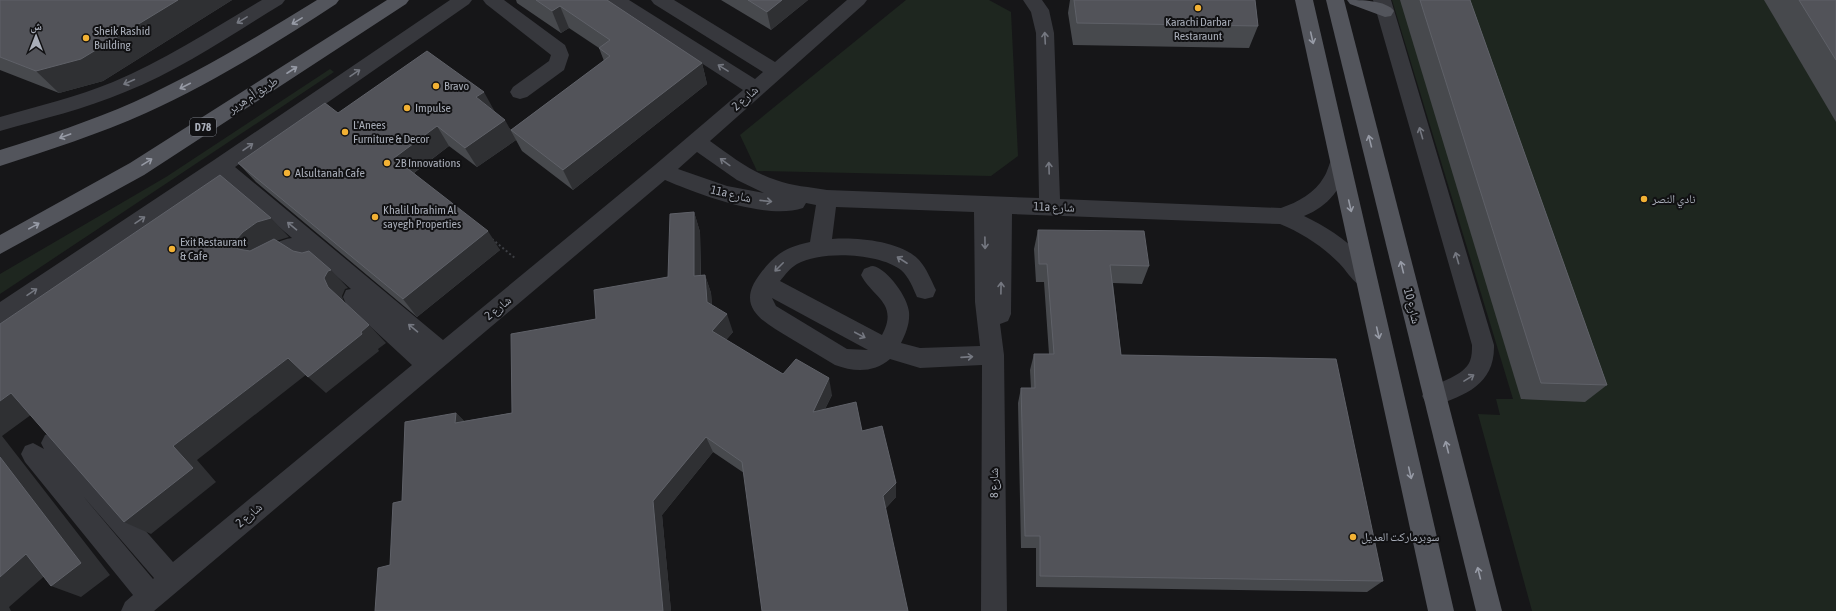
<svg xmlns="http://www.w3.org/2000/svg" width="1836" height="611" viewBox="0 0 1836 611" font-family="'Asap Condensed','Noto Naskh Arabic',sans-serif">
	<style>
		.green { fill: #1e261f }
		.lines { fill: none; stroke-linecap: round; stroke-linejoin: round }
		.path { stroke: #3d3f44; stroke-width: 2; stroke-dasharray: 2 2.5; stroke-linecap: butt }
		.minor { fill: #37383d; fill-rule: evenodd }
		.major { fill: #53555c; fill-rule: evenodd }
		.wall { fill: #47494d }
		.shaded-wall { fill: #2f3033 }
		.building { fill: #525359; stroke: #5f6168 }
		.oneway { stroke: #757881 }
		.oneway2 { stroke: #979ba6 }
		.poi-dot { fill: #f2b134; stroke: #111113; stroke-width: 1.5 }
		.labels { text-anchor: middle; stroke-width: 4; stroke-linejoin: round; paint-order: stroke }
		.shield { fill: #111113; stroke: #7b7e86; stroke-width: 1 }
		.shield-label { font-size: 11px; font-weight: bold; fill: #a8adb8 }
		.poi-label { font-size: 12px; fill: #a8adb8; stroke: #111113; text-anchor: start }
		.street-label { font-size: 12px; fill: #a8adb8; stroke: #111113 }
	</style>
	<rect width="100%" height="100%" fill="#161618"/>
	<g class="green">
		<path d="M906,0H989L1011,12L1018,156L991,176L757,171L740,135Z"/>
		<path d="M1392,0H1836V611H1532L1478,414L1500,415L1496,399H1513Z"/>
		<path d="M330,69L334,72L0,294V274L166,177Z"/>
	</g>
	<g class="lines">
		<path class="path" d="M492,239L516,259"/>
		<g class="minor">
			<path d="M262,0H285L282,4C231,35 181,70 125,92C85,109 42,119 0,131V117C38,106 77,97 113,82C165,60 213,29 262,0Z"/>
			<path d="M450,0H472L469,4L235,167L443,340L655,165L743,90L610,4L607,0H629L755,79L763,72L654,4L651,0H674L775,62L847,0H867L864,4L710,141C731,156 751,172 776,180C792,186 810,187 827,190L1039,198L1036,33L1031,12L1023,0H1042L1049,10L1054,33L1060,199L1281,208C1298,202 1315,193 1324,177C1328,171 1329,163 1333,156L1340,154L1347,156L1350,162C1342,188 1329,206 1304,216C1331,229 1362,249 1376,277L1373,283C1367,285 1363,287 1358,284C1351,279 1345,269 1339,263C1322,246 1302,233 1280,224L1012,214L1011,314L1008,321L1000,324L1004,355L1007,611H981L982,365L920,368L890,359C874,373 854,372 835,365C820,356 805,347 790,338C764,322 734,308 760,274C775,254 786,247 810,242L816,205L806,203L803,208C766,220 700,195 665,180L154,611H121L125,602L133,595L25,462L21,454L25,446L33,443L44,449L41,443L45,435L53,432L61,435L173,562L412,365L346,304L343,297L346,290L351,289L326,267L325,269C310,274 304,262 292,256C279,259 275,273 259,267L256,261C263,248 278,240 292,238L220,177L8,321L0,324V302L214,160ZM697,152L737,180L764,193L727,186L678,169ZM836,207L974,212L975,302L980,346L920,348L901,343C906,333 910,323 909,312C908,298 888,269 873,266C870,266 867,268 864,269L861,275C873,298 899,303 882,335L780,281C785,275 790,268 797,264C821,250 880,253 901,270C909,277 913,288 917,297L925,299L933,297L936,290C931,280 927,269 919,260C901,241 857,237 832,239ZM772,298L868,350L847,349L776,306ZM83,496L154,578L153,579Z"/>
			<path d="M483,0H504L565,45L569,55L564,70L527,97L520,99L513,97L510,92L513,87L549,61L551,55L486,4Z"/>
			<path d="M1373,0H1391L1494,345C1495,384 1466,395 1434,406L1426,403L1422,396L1426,389C1439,382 1464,376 1470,361C1472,356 1472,350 1472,345Z"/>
		</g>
		<g class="major">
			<path d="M317,0H339L336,4C275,44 212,83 146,113C99,134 49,150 0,166V150C45,136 91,121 134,102C197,73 257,37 317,0Z"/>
			<path d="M387,0H409L406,4L144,175L0,254V235L130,163Z"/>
			<path d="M1295,0H1313L1454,611H1428Z"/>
			<path d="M1326,0H1344L1502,611H1476Z"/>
			<path d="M1347,0C1361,0 1386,0 1394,11L1391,16L1385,17L1350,4Z"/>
		</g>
	</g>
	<g class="wall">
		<path d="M0,0H232L103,81L59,93L0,70Z"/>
		<path d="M516,0H607L702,63L707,84L573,190L522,151L516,140L477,167L449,146L414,173L500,250L417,317L256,182L238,163L338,113L494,111L511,130L604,61L599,48L569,28L561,33L517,3Z"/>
		<path d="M721,0H808L771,30Z"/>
		<path d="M1070,0H1255L1258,26L1249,48L1073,45L1068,13Z"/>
		<path d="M1400,0H1470L1607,385L1585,402L1521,399Z"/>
		<path d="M1764,0H1836V122Z"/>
		<path d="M694,212L700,232L701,275H705L711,293L712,306L733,332L726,340L783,374L832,395L825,409L862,431L896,483V497L886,508L744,473L713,452L662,515L671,611H375L390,565L402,501L456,413L464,421L512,413L596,319L668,277Z"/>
		<path d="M1038,230L1149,266L1142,284L1113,283L1121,355L1383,581L1367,592L1036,587V548H1021L1018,403L1021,388H1031L1030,370L1034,354H1049L1044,282H1036L1034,249Z"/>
	</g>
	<g class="shaded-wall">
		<path d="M178,0H232L103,81L59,93L36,71Z"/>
		<path d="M782,0H808L771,30L767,12Z"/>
		<path d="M560,6L569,28L561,33L552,11Z"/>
		<path d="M702,63L707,84L573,190L563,170Z"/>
		<path d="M484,92L495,112L476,97Z"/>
		<path d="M505,120L516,140L477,167L465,148Z"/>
		<path d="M437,126L449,146L408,177L394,158Z"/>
		<path d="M694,212L700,232L701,295L694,276Z"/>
		<path d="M271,218L289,237L276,241L255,260L238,249L235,241L243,232L257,222Z"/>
		<path d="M488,231L500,250L417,317L403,299Z"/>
		<path d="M331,270L348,288L345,289L342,296L345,305L328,287L324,278L328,271Z"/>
		<path d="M705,275L711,293L713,321L707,302Z"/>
		<path d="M727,314L733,332L718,349L712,331Z"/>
		<path d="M369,325L386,343L378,349L379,351L326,393L308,377Z"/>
		<path d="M288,358L307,374L197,460L216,482L151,534L124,522L173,446Z"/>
		<path d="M829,378L832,395L816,427L813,412Z"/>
		<path d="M11,393L39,409L2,436L110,575L81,597L51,586L0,457V401Z"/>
		<path d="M456,413L470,428L455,423Z"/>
		<path d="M706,437L713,452L662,515L671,611H663L653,501Z"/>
		<path d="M896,483V497L884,510L883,496Z"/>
		<path d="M26,554L56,566L9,607L11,611H0V577Z"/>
	</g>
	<g class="building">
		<path d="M0,0H178L81,59L36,71L0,57Z"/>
		<path d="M536,0H607L702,63L563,170L511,130L610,56L599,48L610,40L560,6L552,11Z"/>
		<path d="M748,0H782L767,12Z"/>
		<path d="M1074,0H1255L1258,26L1077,23Z"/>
		<path d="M1420,0H1470L1607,385L1541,383Z"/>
		<path d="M1799,0H1836V60Z"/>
		<path d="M427,51L484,92L476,97L505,120L465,148L437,126L394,158L488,231L403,299L238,163L325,103L338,113Z"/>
		<path d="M220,175L271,218L257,222L243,232L235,241L238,249L250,251L274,239L293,251L302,253L309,251L331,270L328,271L324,278L328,287L369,325L361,332L362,334L308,377L288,358L173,446L193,468L124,522L11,393L0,401V324Z"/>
		<path d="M694,212V276L705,275L707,302L727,314L712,331L783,374L796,359L829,378L813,412L856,402L862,431L882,426L896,483L883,496L908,611H762L742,462L706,437L653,501L663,611H375L378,568L390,565L393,503L402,501L405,422L456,413L455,423L512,413L511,334L596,319L594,290L668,277L670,214Z"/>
		<path d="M1038,230L1144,231L1149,266L1110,265L1121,355L1336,359L1383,581L1040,576V536H1025L1021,388H1035L1034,354H1054L1047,264H1039Z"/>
		<path d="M0,457L81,563L51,586L26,554L0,577Z"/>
	</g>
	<defs><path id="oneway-shaft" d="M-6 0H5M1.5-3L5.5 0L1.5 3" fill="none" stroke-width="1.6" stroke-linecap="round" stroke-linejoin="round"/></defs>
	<g class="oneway">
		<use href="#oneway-shaft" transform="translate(242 20) rotate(149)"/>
		<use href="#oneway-shaft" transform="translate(1045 38) rotate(-93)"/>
		<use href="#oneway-shaft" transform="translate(723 68) rotate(-148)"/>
		<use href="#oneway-shaft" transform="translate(355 73) rotate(-34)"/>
		<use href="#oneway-shaft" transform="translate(129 82) rotate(156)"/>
		<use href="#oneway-shaft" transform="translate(1421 133) rotate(-106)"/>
		<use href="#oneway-shaft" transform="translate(248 147) rotate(-35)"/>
		<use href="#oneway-shaft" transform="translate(725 162) rotate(-144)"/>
		<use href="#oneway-shaft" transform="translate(1049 168) rotate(-92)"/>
		<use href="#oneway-shaft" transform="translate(766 201) rotate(6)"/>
		<use href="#oneway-shaft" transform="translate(140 220) rotate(-34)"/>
		<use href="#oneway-shaft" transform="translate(292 226) rotate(-140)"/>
		<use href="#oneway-shaft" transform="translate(985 243) rotate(89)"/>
		<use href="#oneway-shaft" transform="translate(1457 258) rotate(-106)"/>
		<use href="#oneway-shaft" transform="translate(902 260) rotate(-147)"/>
		<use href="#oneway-shaft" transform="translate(779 267) rotate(135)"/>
		<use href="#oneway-shaft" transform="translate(1001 288) rotate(-89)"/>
		<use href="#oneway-shaft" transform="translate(32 292) rotate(-34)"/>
		<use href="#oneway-shaft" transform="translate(413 328) rotate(-140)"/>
		<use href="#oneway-shaft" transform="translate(860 335) rotate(28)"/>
		<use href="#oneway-shaft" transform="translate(967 357) rotate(-4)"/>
		<use href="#oneway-shaft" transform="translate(1469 378) rotate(-32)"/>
	</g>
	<g class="oneway2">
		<use href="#oneway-shaft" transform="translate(297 21) rotate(149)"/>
		<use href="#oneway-shaft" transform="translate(1312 38) rotate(77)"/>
		<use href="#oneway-shaft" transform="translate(292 70) rotate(-33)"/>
		<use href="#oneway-shaft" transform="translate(185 86) rotate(153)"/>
		<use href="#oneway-shaft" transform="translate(65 136) rotate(160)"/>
		<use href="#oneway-shaft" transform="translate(1370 141) rotate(-104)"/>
		<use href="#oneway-shaft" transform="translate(147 162) rotate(-32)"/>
		<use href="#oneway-shaft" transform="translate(1350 206) rotate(77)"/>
		<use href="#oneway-shaft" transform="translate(34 226) rotate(-29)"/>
		<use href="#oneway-shaft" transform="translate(1402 267) rotate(-104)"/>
		<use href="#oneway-shaft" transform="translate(1378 333) rotate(77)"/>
		<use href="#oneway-shaft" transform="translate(1447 447) rotate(-104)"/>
		<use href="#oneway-shaft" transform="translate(1410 473) rotate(77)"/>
		<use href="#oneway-shaft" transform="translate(1479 573) rotate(-104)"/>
	</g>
	<g class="poi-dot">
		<circle cx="1198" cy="8" r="4"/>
		<circle cx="86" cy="38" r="4"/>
		<circle cx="436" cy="86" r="4"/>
		<circle cx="407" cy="108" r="4"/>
		<circle cx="345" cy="132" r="4"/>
		<circle cx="387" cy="163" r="4"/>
		<circle cx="287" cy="173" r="4"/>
		<circle cx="1644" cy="199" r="4"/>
		<circle cx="375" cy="217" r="4"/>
		<circle cx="172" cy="249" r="4"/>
		<circle cx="1353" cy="537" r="4"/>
	</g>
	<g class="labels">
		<rect class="shield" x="190" y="118" width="26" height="18" rx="3"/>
		<g class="shield-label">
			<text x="203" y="131">D78</text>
		</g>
		<g class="poi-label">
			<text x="1198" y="26" text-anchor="middle">Karachi Darbar<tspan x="1198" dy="14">Restaraunt</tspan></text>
			<text x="94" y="35">Sheik Rashid<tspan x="94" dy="14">Building</tspan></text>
			<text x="444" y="90">Bravo</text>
			<text x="415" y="112">Impulse</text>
			<text x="353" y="129">L'Anees<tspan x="353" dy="14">Furniture &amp; Decor</tspan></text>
			<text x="395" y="167">2B Innovations</text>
			<text x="295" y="177">Alsultanah Cafe</text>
			<text x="1652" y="203">نادي النصر</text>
			<text x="383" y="214">Khalil Ibrahim Al<tspan x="383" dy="14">sayegh Properties</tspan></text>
			<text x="180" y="246">Exit Restaurant<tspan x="180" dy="14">&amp; Cafe</tspan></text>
			<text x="1361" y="541">سوبرماركت العديل</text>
		</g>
		<g class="street-label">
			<text transform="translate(253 95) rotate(-33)" y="4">طريق أم هرير</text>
			<text transform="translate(745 98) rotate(-41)" y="4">شارع 2</text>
			<text transform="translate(731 194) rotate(13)" y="4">11a شارع</text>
			<text transform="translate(1054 207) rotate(2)" y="4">11a شارع</text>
			<text transform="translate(1412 306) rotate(76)" y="4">شارع 10</text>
			<text transform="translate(498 308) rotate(-39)" y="4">شارع 2</text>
			<text transform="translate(994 483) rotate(-90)" y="4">شارع 8</text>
			<text transform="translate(249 515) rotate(-40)" y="4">شارع 2</text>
		</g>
	</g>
	<g transform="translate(36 36)" stroke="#111113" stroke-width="3" paint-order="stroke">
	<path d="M0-3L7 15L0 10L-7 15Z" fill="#a8adb8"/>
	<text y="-6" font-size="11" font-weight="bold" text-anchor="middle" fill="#a8adb8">ش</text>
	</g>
</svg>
